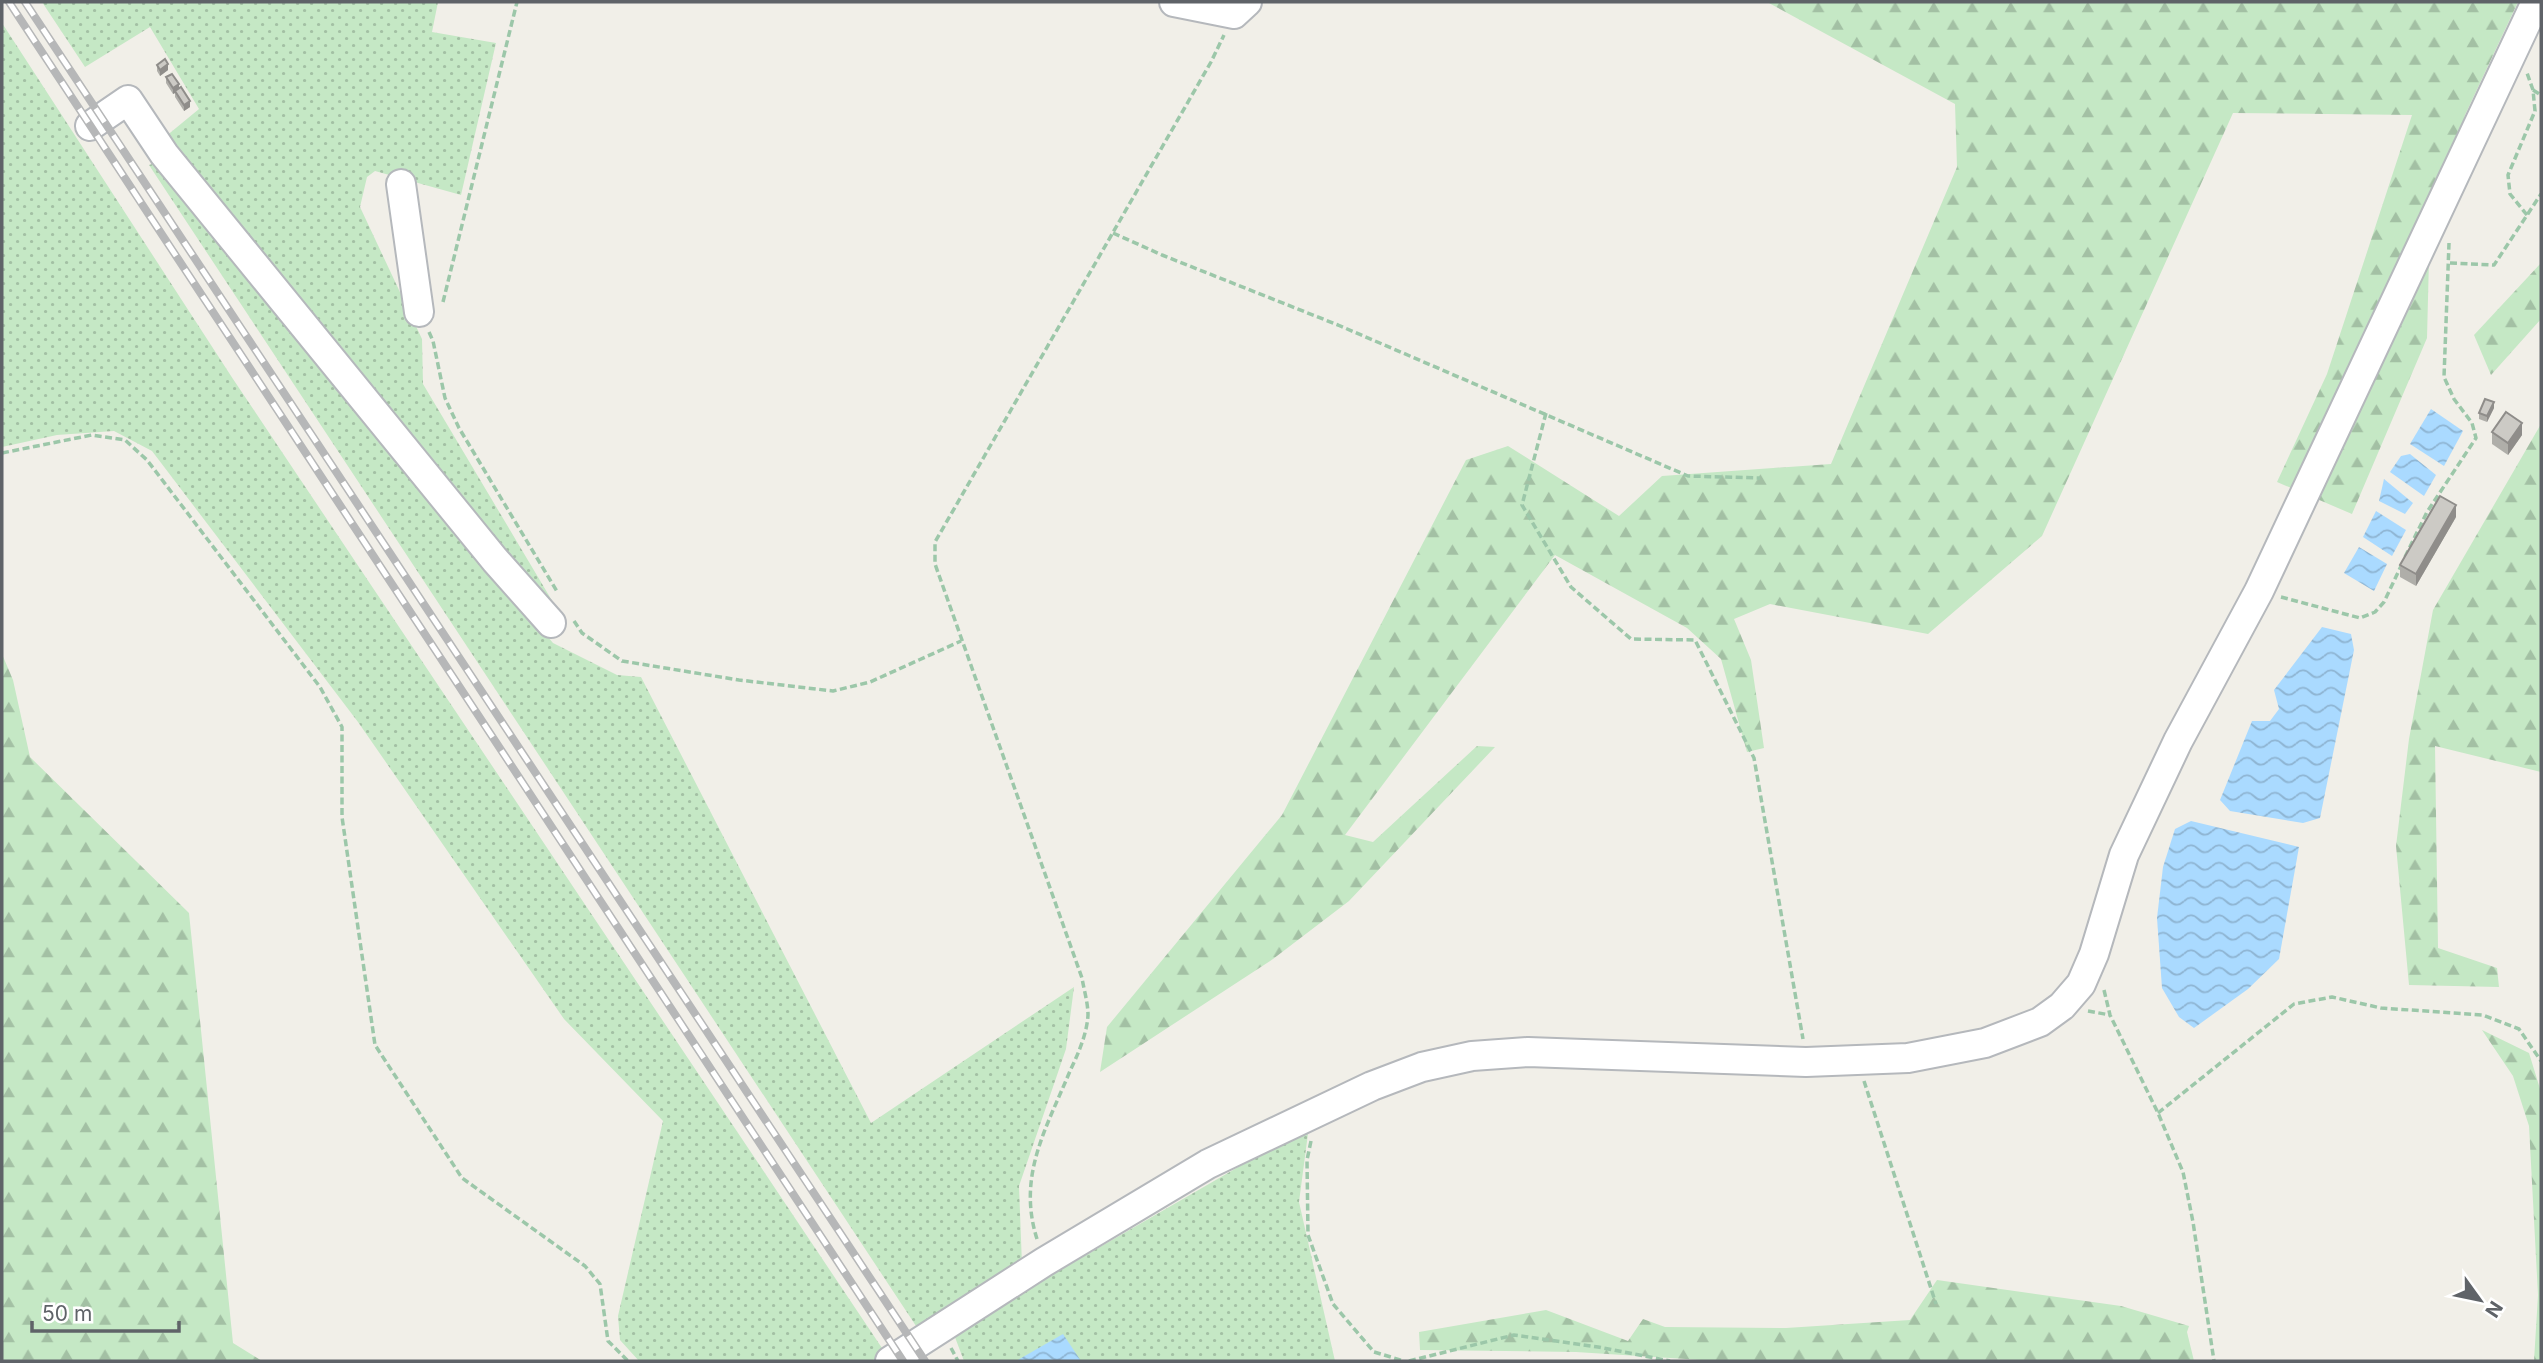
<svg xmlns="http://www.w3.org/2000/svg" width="2543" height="1363" viewBox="0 0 2543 1363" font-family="Inter,sans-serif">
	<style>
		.grass { fill: url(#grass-dots) }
		.forest { fill: url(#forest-firs) }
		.water { fill: url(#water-waves) }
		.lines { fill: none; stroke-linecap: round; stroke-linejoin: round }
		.minor-casing { stroke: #b5b8bc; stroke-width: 32 }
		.path { stroke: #9cc7a9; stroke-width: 3.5; stroke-dasharray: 7 3.5; stroke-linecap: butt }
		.minor { stroke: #fff; stroke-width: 28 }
		.rail-casing { stroke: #b6b7b8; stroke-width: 8 }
		.rail { stroke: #fff; stroke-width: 5; stroke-dasharray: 16; stroke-linecap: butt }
		.wall { fill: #afaea9 }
		.shaded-wall { fill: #8f8d8a }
		.building { fill: #cccac5; stroke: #8f8d8a; stroke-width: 2 }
	</style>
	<defs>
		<pattern id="grass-dots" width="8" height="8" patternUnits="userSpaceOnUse" patternTransform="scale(1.75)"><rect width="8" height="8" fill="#c5e8c5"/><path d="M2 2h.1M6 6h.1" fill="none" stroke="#a3c0a4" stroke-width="1.8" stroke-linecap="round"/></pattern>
		<pattern id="forest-firs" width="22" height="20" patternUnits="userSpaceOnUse" patternTransform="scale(1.75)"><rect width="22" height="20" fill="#c5e8c5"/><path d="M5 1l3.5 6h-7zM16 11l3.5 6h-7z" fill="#a3c0a4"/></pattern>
		<pattern id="water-waves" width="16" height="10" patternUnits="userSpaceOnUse" patternTransform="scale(1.75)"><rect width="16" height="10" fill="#aadaff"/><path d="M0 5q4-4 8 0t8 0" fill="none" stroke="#8eb4d2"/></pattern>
	</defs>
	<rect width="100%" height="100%" fill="#f1efe8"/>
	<g class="grass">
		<path d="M42,2H438L432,32L496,43L461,195L375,171L367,177L360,207L422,339L423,384L557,609V619L165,137L199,109L150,27L85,67Z"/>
		<path d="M2,23L233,379L886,1354L871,1361H639L620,1340L618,1316L663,1121L564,1019L358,722L152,451L114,431L57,435L2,447Z"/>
		<path d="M155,163L553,643L617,675L641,677L871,1123L1074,987L1066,1049L1019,1186L1022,1265L920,1332L149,165Z"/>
		<path d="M1309,1126L1299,1202L1335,1361H964L953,1332Z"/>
	</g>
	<g class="forest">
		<path d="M1767,2H2518L2465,115L2429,259L2427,338L2352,514L2277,482L2327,374L2412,115L2233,113L2042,536L1928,634L1770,604L1734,619L1751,660L1764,748L1747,752L1721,659L1687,628L1555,555L1345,835L1373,842L1477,746L1495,747L1349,901L1273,959L1100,1072L1107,1027L1282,815L1466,460L1508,446L1619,516L1662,476L1831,464L1957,167L1955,104Z"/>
		<path d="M2541,263V319L2491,375L2474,335Z"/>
		<path d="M2541,424V772L2435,746L2438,948L2497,968L2499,987L2409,985L2396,846L2409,739L2433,610Z"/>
		<path d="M2,654L13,680L30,757L189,913L233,1343L262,1361H2Z"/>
		<path d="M2482,1030L2529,1053L2541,1092V1361H2534L2538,1295L2529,1126L2513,1076Z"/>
		<path d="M1937,1280L2121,1306L2189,1326L2187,1332L2194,1361H1717L1576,1352L1420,1350L1419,1332L1546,1310L1628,1341L1643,1319L1665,1327L1786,1328L1910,1320Z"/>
	</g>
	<g class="water">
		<path d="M2431,409L2463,431L2444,466L2410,444Z"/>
		<path d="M2410,454L2436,475L2424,496L2390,472L2401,456Z"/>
		<path d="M2384,479L2413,503L2405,514L2379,501Z"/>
		<path d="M2376,511L2406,530L2392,556L2363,537Z"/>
		<path d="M2359,547L2387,564L2374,591L2344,573Z"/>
		<path d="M2322,627L2351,634L2354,650L2320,818L2303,823L2230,811L2220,800L2252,721H2270L2279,709L2274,690Z"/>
		<path d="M2191,821L2299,847L2279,959L2248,989L2194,1028L2179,1017L2162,988L2157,918L2163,867L2175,829Z"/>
		<path d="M1063,1334L1081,1361H1016Z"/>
	</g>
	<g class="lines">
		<defs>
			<g id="minor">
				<path d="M1174,2L1234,14L1247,2"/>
				<path d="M90,126L128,100L164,154L495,560L551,623"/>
				<path d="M401,184L419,312"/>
				<path d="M890,1361L1044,1262L1208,1164L1372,1086L1422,1067L1472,1056L1528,1052L1806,1062L1908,1058L1985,1043L2040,1022L2062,1006L2081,984L2094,954L2124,855L2178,741L2259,591L2536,2"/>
			</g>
		</defs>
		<use href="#minor" class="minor-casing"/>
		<g class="path">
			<path d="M2533,90L2541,95"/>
			<path d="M2527,215L2510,194L2508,175L2535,111L2533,90L2527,73"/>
			<path d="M1113,233L1162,255L1338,325L1688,476L1760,478"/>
			<path d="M2450,263L2494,265L2541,194"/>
			<path d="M443,302L517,2"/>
			<path d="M429,332L433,341L445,398L459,428L558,593"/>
			<path d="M1546,413L1522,505L1571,587L1631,639L1695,640L1754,758L1803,1039"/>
			<path d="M2,453L92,435L125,440L147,460L320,687L342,727V817L375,1045L462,1178L585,1266L600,1284L608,1341L628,1361"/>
			<path d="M2405,557L2427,512L2476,438L2472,423L2454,399L2444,377L2449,243"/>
			<path d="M2281,597L2360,618L2375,612L2384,602L2402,564"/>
			<path d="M574,621L582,633L622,661L739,680L833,691L870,682L961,641"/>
			<path d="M2104,990L2110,1015L2158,1113L2183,1172L2193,1222L2214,1361"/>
			<path d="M2088,1011L2110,1015"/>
			<path d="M1864,1081L1936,1304"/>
			<path d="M2158,1113L2294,1004L2332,997L2381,1008L2483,1015L2519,1029L2541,1061"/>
			<path d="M1311,1141L1307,1160L1308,1235L1333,1304L1374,1352L1404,1361"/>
			<path d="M1037,1239C1017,1176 1046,1129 1070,1071C1078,1054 1087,1034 1088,1015C1088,1003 1084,990 1082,978L935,564V542L1211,62L1224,35"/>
			<path d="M951,1348L958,1361"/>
			<path d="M1409,1361L1514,1335L1598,1347L1670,1361"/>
		</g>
		<use href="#minor" class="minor"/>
		<defs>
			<g id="rail">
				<path d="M9,2L903,1361"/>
				<path d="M25,2L925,1361"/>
			</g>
		</defs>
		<use href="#rail" class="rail-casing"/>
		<use href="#rail" class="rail"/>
	</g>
	<g class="wall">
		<path d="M157,65L168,70L160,76L157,71Z"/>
		<path d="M166,77L179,88L190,107L184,111L175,97V93L173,94L166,83Z"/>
		<path d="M2494,408L2487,422L2479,419V413Z"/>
		<path d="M2492,432L2522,435L2508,455L2492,444Z"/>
		<path d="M2456,517L2416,586L2400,577V565Z"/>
	</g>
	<g class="shaded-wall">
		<path d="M168,64V70L160,76V70Z"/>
		<path d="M179,84V90L175,91V93L173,94V88Z"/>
		<path d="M190,101V107L184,111V105Z"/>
		<path d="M2494,402V408L2487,422V416Z"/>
		<path d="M2522,423V435L2508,455V443Z"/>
		<path d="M2456,505V517L2416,586V574Z"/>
	</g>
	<g class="building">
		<path d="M165,59L168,64L160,70L157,65Z"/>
		<path d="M172,74L179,84L173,88L166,77Z"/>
		<path d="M181,87L190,101L184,105L175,91Z"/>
		<path d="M2485,399L2494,402L2487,416L2479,413Z"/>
		<path d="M2506,412L2522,423L2508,443L2492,432Z"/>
		<path d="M2440,496L2456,505L2416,574L2400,565Z"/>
	</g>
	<rect width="2543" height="1363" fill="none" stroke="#5f6368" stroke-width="7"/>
	<g transform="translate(2480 1300) rotate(123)" stroke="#ffffff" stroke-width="5" paint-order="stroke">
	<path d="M0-5L12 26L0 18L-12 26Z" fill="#5f6368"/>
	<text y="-10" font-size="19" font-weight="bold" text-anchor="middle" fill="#5f6368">N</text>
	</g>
	<path d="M32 1321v10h147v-10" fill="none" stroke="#5f6368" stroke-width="3.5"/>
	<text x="42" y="1321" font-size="21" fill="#5f6368" stroke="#ffffff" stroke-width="5" paint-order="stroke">50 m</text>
</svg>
